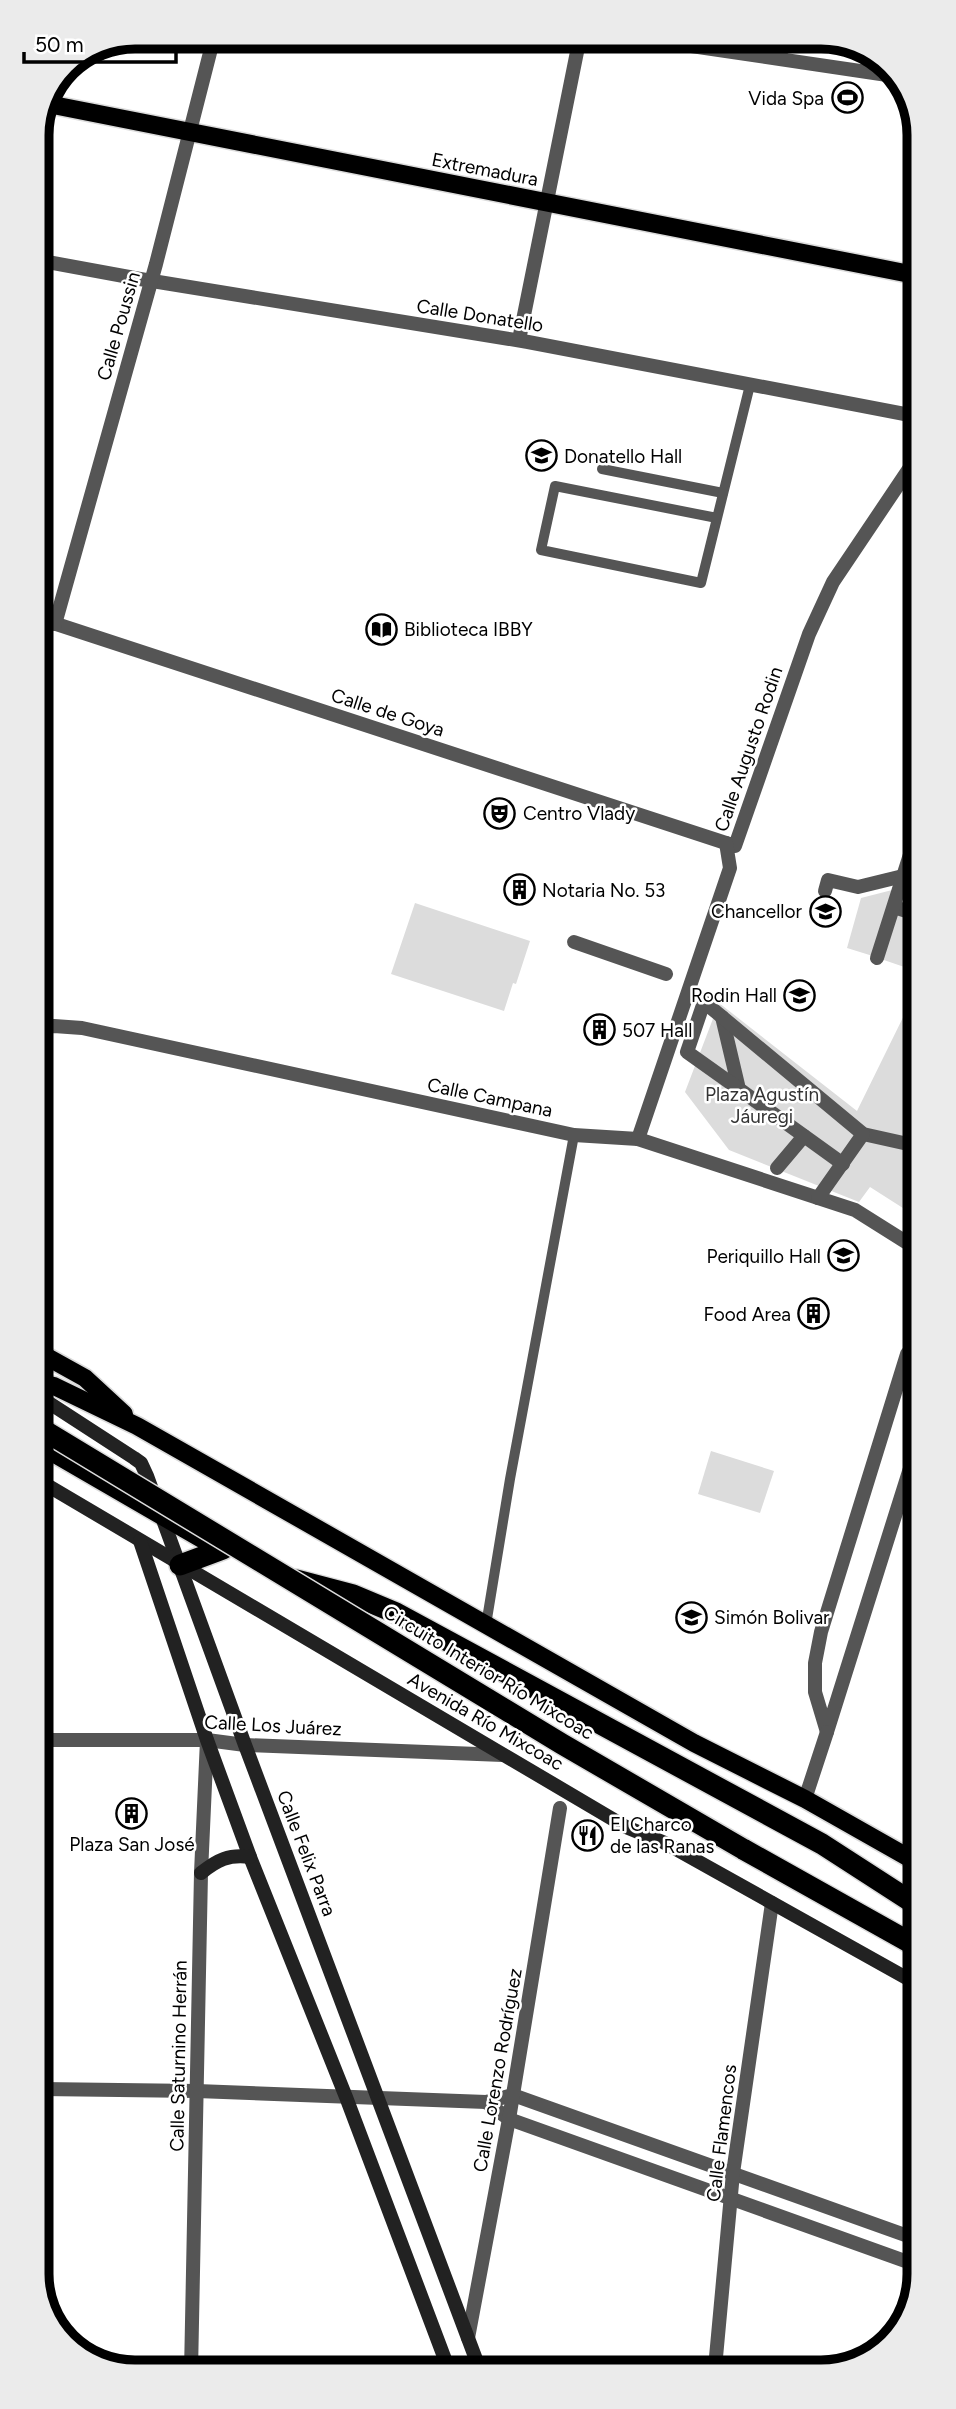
<svg xmlns="http://www.w3.org/2000/svg" width="956" height="2409" viewBox="0 0 956 2409" font-family="Figtree,sans-serif">
	<style>
		.green { fill: #dcdcdc }
		.lines { fill: none; stroke-linecap: round; stroke-linejoin: round }
		.primary-casing { stroke: #dbdbdb; stroke-width: 21 }
		.highway-casing { stroke: #dbdbdb; stroke-width: 24 }
		.lane { stroke: #555; stroke-width: 10 }
		.street { stroke: #555; stroke-width: 14 }
		.secondary { stroke: #222; stroke-width: 14 }
		.primary { stroke: #000; stroke-width: 18 }
		.highway { stroke: #000; stroke-width: 21 }
		.highway-bridge-casing { stroke: #dbdbdb; stroke-width: 24; stroke-linecap: butt }
		.highway-bridge { stroke: #000; stroke-width: 21 }
		.labels { text-anchor: middle; stroke-width: 5; stroke-linejoin: round; paint-order: stroke }
		.poi-label { font-size: 19px; fill: #000; stroke: #fff; text-anchor: start }
		.street-label { font-size: 19px; fill: #000; stroke: #fff }
		.park-label { font-size: 19px; fill: #333; stroke: #fff }
		.rim { fill: none; stroke: #000; stroke-width: 9 }
	</style>
	<rect width="100%" height="100%" fill="#fff"/>
	<g class="green">
		<path d="M900,888L916,894V913L895,906L897,897L893,907L916,915V971L878,958L893,909L876,957L847,948L861,898Z"/>
		<path d="M415,903L530,941L516,984L513,983L504,1011L391,974Z"/>
		<path d="M916,991L917,1217L870,1187L859,1202L729,1150L685,1092L719,1003L857,1111Z"/>
		<path d="M711,1451L774,1471L760,1513L698,1494Z"/>
	</g>
	<g class="lines">
		<defs>
			<g id="primary">
				<path d="M48,104L915,275"/>
				<path d="M40,1353L85,1378L124,1414"/>
				<path d="M40,1383L54,1386L137,1426L694,1743L805,1799L918,1863"/>
			</g>
			<g id="highway">
				<path d="M40,1453H56L203,1538"/>
				<path d="M180,1565L223,1549"/>
				<path d="M296,1580L353,1595L396,1613L822,1844L918,1906"/>
				<path d="M743,1849L918,1947"/>
			</g>
		</defs>
		<use href="#primary" class="primary-casing"/>
		<use href="#highway" class="highway-casing"/>
		<g class="lane">
			<path d="M782,58L785,37"/>
			<path d="M602,469L723,493"/>
			<path d="M717,518L555,486L541,550L701,583L750,385"/>
			<path d="M486,1625L510,1479L574,1135"/>
		</g>
		<g class="street">
			<path d="M630,37L894,76"/>
			<path d="M37,260L140,279L528,342L915,416"/>
			<path d="M519,340L580,37"/>
			<path d="M38,618L735,846L809,634L833,582L915,460"/>
			<path d="M55,624L156,264L214,37"/>
			<path d="M825,891L828,880L858,887L903,876"/>
			<path d="M894,907L916,914"/>
			<path d="M574,942L666,974"/>
			<path d="M877,958L913,845L916,843"/>
			<path d="M722,1017L739,1089L843,1164"/>
			<path d="M39,1028L54,1026L82,1028L574,1135L638,1139L855,1210L917,1249"/>
			<path d="M739,1089L687,1052L704,1002L863,1134L917,1146"/>
			<path d="M638,1139L730,868L726,843"/>
			<path d="M777,1168L804,1136"/>
			<path d="M818,1198L863,1134"/>
			<path d="M917,1342L907,1354L821,1632L815,1663V1692L827,1732L917,1446"/>
			<path d="M41,1740H207L245,1745L503,1755"/>
			<path d="M805,1799L827,1732"/>
			<path d="M41,2089L197,2091L486,2102L513,2095L919,2240"/>
			<path d="M486,2102L509,2119L919,2266"/>
			<path d="M468,2338L509,2119L560,1808"/>
			<path d="M715,2368L733,2173L772,1903"/>
			<path d="M191,2372L201,1873L207,1740"/>
		</g>
		<g class="secondary">
			<path d="M40,1397L134,1458L141,1463L147,1476L245,1745L480,2370"/>
			<path d="M40,1481L626,1827L665,1843L919,1985"/>
			<path d="M140,1541L207,1740L250,1857L346,2097L449,2370"/>
			<path d="M201,1873C217,1860 229,1854 250,1857"/>
		</g>
		<use href="#primary" class="primary"/>
		<use href="#highway" class="highway"/>
		<defs>
			<path id="highway-bridge" d="M40,1428L562,1744L743,1849"/>
		</defs>
		<use href="#highway-bridge" class="highway-bridge-casing"/>
		<use href="#highway-bridge" class="highway-bridge"/>
	</g>
	<defs>
		<symbol id="stadium-ring" viewBox="-11 -11 22 22"><circle r="9.5" fill="#fff" stroke="#000" stroke-width="1.5"/><path d="M0-5a6.5 5 0 1 0 0 10a6.5 5 0 1 0 0-10ZM-3.5-1.8h7v3.6h-7Z" fill="#000"/></symbol>
		<symbol id="university-ring" viewBox="-11 -11 22 22"><circle r="9.5" fill="#fff" stroke="#000" stroke-width="1.5"/><path d="M0-5L7-2L0 1L-7-2ZM-4 1L0 2.5L4 1V4Q0 6-4 4Z" fill="#000"/></symbol>
		<symbol id="library-ring" viewBox="-11 -11 22 22"><circle r="9.5" fill="#fff" stroke="#000" stroke-width="1.5"/><path d="M-6-4Q-3-5.5-.7-3.5V5Q-3 3-6 4ZM6-4Q3-5.5 .7-3.5V5Q3 3 6 4Z" fill="#000"/></symbol>
		<symbol id="theatre-ring" viewBox="-11 -11 22 22"><circle r="9.5" fill="#fff" stroke="#000" stroke-width="1.5"/><path d="M-5-5.5Q0-4 5-5.5V0Q5 5 0 6Q-5 5-5 0ZM-3.3-2.5H-1v1.5H-3.3ZM1-2.5H3.3v1.5H1ZM-2.8 1Q0 5.5 2.8 1Z" fill="#000"/></symbol>
		<symbol id="building-ring" viewBox="-11 -11 22 22"><circle r="9.5" fill="#fff" stroke="#000" stroke-width="1.5"/><path d="M-4-6H4V6H1V3H-1V6H-4ZM-2.5-4.3h1.7v1.8h-1.7ZM.8-4.3h1.7v1.8H.8ZM-2.5-1h1.7V.8h-1.7ZM.8-1h1.7V.8H.8Z" fill="#000"/></symbol>
		<symbol id="school-ring" viewBox="-11 -11 22 22"><circle r="9.5" fill="#fff" stroke="#000" stroke-width="1.5"/><path d="M0-5L7-2L0 1L-7-2ZM-4 1L0 2.5L4 1V4Q0 6-4 4Z" fill="#000"/></symbol>
		<symbol id="restaurant-ring" viewBox="-11 -11 22 22"><circle r="9.5" fill="#fff" stroke="#000" stroke-width="1.5"/><path d="M-5-6h1v4h1v-4h1v4h1v-4h1v5L-1.5 .5V6h-2V.5L-5-1ZM5-6V6H3V1.5H1.5Q1.5-4 5-6Z" fill="#000"/></symbol>
	</defs>
	<g fill-rule="evenodd">
		<use href="#stadium-ring" x="830" y="80" width="35" height="35"/>
		<use href="#university-ring" x="524" y="438" width="35" height="35"/>
		<use href="#library-ring" x="364" y="612" width="35" height="35"/>
		<use href="#theatre-ring" x="482" y="796" width="35" height="35"/>
		<use href="#building-ring" x="502" y="872" width="35" height="35"/>
		<use href="#university-ring" x="808" y="894" width="35" height="35"/>
		<use href="#university-ring" x="782" y="978" width="35" height="35"/>
		<use href="#building-ring" x="582" y="1012" width="35" height="35"/>
		<use href="#university-ring" x="826" y="1238" width="35" height="35"/>
		<use href="#building-ring" x="796" y="1296" width="35" height="35"/>
		<use href="#school-ring" x="674" y="1600" width="35" height="35"/>
		<use href="#building-ring" x="114" y="1796" width="35" height="35"/>
		<use href="#restaurant-ring" x="570" y="1818" width="35" height="35"/>
	</g>
	<g class="labels">
		<g class="poi-label">
			<text x="824" y="105" text-anchor="end">Vida Spa</text>
			<text x="564" y="463">Donatello Hall</text>
			<text x="404" y="636">Biblioteca IBBY</text>
			<text x="523" y="820">Centro Vlady</text>
			<text x="542" y="897">Notaria No. 53</text>
			<text x="802" y="918" text-anchor="end">Chancellor</text>
			<text x="777" y="1002" text-anchor="end">Rodin Hall</text>
			<text x="622" y="1037">507 Hall</text>
			<text x="821" y="1263" text-anchor="end">Periquillo Hall</text>
			<text x="791" y="1321" text-anchor="end">Food Area</text>
			<text x="714" y="1624">Simón Bolivar</text>
			<text x="610" y="1831">El Charco<tspan x="610" dy="22">de las Ranas</tspan></text>
			<text x="132" y="1851" text-anchor="middle">Plaza San José</text>
		</g>
		<g class="street-label">
			<text transform="translate(485 169) rotate(11)" y="7">Extremadura</text>
			<text transform="translate(480 315) rotate(9)" y="7">Calle Donatello</text>
			<text transform="translate(118 326) rotate(-74)" y="7">Calle Poussin</text>
			<text transform="translate(388 712) rotate(18)" y="7">Calle de Goya</text>
			<text transform="translate(748 749) rotate(-71)" y="7">Calle Augusto Rodin</text>
			<text transform="translate(490 1097) rotate(12)" y="7">Calle Campana</text>
			<text transform="translate(489 1672) rotate(31)" y="7">Circuito Interior Río Mixcoac</text>
			<text transform="translate(486 1721) rotate(30)" y="7">Avenida Río Mixcoac</text>
			<text transform="translate(273 1725) rotate(3)" y="7">Calle Los Juárez</text>
			<text transform="translate(307 1853) rotate(69)" y="7">Calle Felix Parra</text>
			<text transform="translate(178 2056) rotate(-89)" y="7">Calle Saturnino Herrán</text>
			<text transform="translate(497 2070) rotate(-80)" y="7">Calle Lorenzo Rodríguez</text>
			<text transform="translate(721 2133) rotate(-83)" y="7">Calle Flamencos</text>
		</g>
		<g class="park-label">
			<text x="762" y="1101">Plaza Agustín<tspan x="762" dy="22">Jáuregi</tspan></text>
		</g>
	</g>
	<path d="M0 0H956V2409H0ZM135 49H821A86 86 0 0 1 907 135V2274A86 86 0 0 1 821 2360H135A86 86 0 0 1 49 2274V135A86 86 0 0 1 135 49Z" fill="#ebebeb" fill-rule="evenodd"/>
	<path class="rim" d="M135 49H821A86 86 0 0 1 907 135V2274A86 86 0 0 1 821 2360H135A86 86 0 0 1 49 2274V135A86 86 0 0 1 135 49Z"/>
	<path d="M24 52v10h152v-10" fill="none" stroke="#000000" stroke-width="3.5"/>
	<text x="35" y="52" font-size="21" fill="#000000" stroke="#ffffff" stroke-width="5" paint-order="stroke">50 m</text>
</svg>
